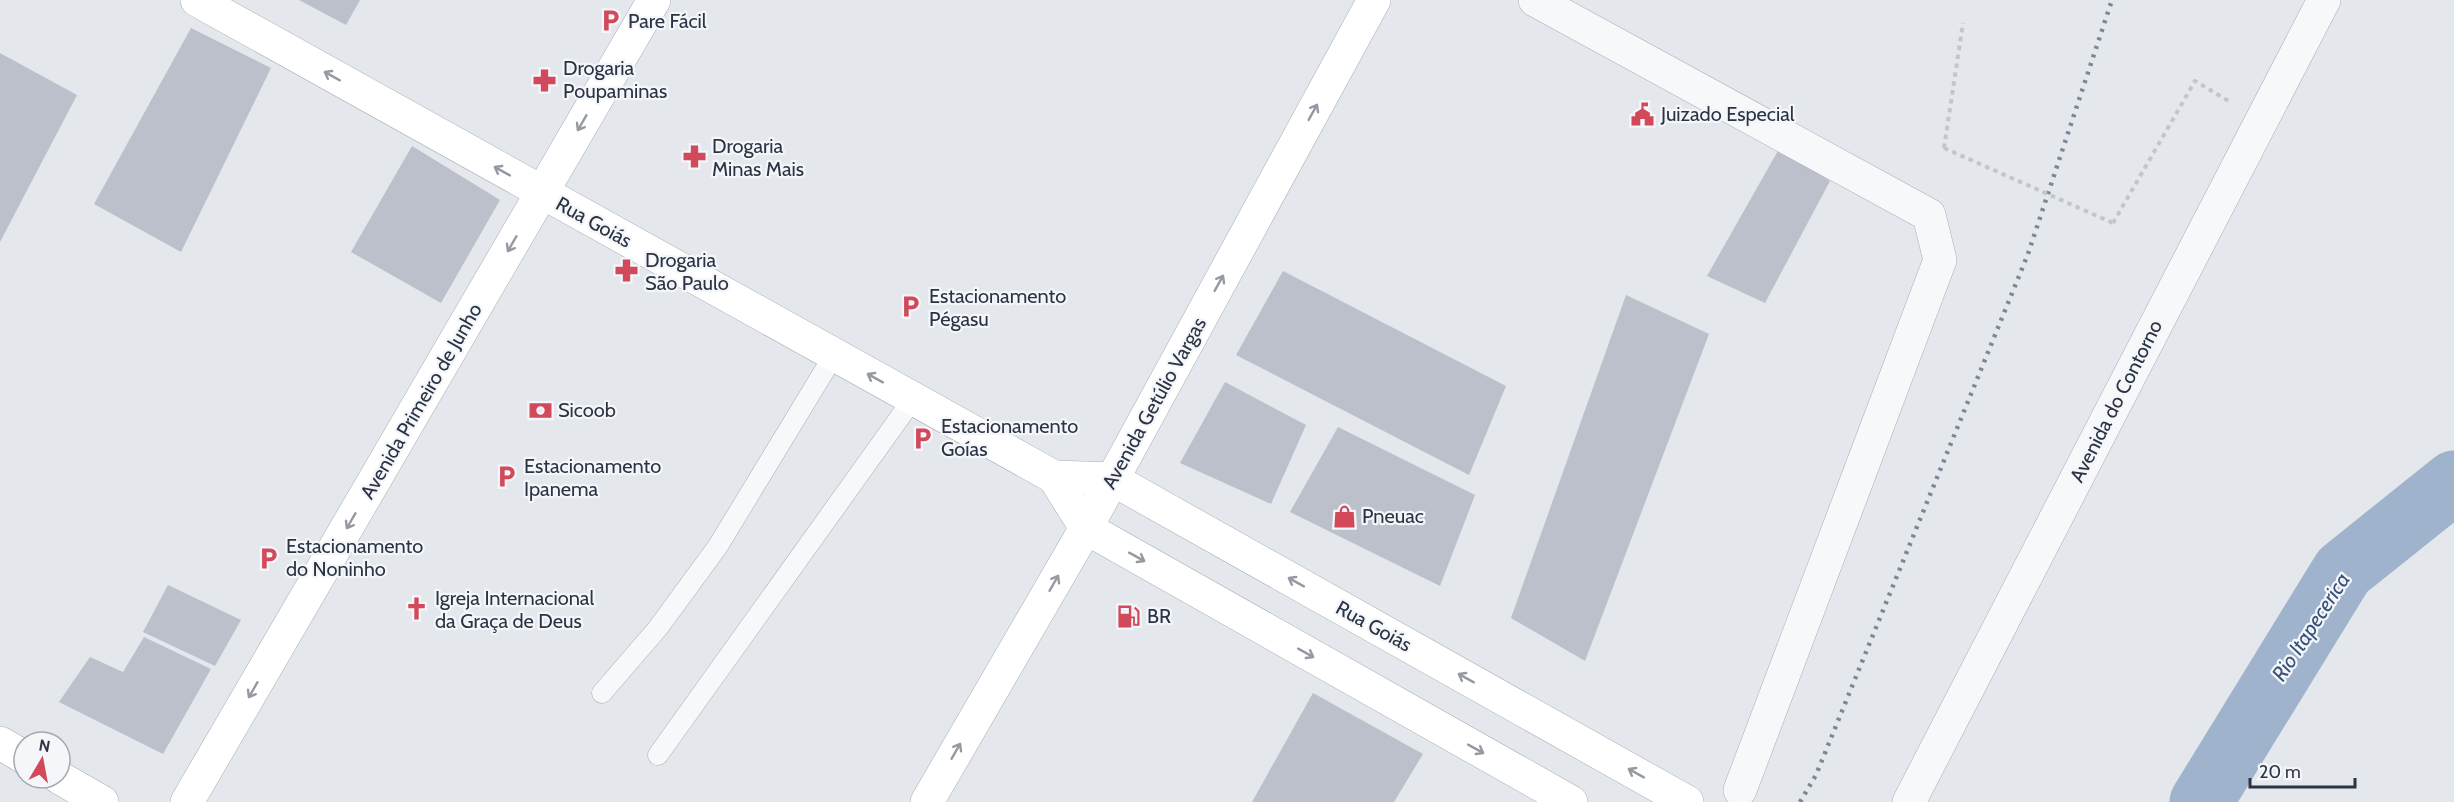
<svg xmlns="http://www.w3.org/2000/svg" width="2454" height="802" viewBox="0 0 2454 802" font-family="Cabin,sans-serif">
	<style>
		.lines { fill: none; stroke-linecap: round; stroke-linejoin: round }
		.river { stroke: #9fb4cc; stroke-width: 63 }
		.building { fill: #bbc0ca }
		.lane-casing { stroke: #a9aeb7; stroke-width: 21 }
		.street-casing { stroke: #a9aeb7; stroke-width: 34 }
		.secondary-casing { stroke: #a9aeb7; stroke-width: 34 }
		.path { stroke: #c2c5cb; stroke-width: 4; stroke-dasharray: 4.5 4.5; stroke-linecap: butt }
		.lane { stroke: #f7f8fa; stroke-width: 20 }
		.street { stroke: #f7f8fa; stroke-width: 33 }
		.secondary { stroke: #fff; stroke-width: 33 }
		.rail { stroke: #7d8696; stroke-width: 4.5; stroke-dasharray: 3 6; stroke-linecap: butt }
		.path-bridge { stroke: #c2c5cb; stroke-width: 4; stroke-dasharray: 4.5 4.5; stroke-linecap: butt }
		.oneway { stroke: #959aa2 }
		.labels { text-anchor: middle; stroke-width: 4.5; stroke-linejoin: round; paint-order: stroke }
		.poi-label { font-size: 20px; fill: #2b3445; stroke: #f4f6f9; text-anchor: start }
		.street-label { font-size: 20px; fill: #2b3445; stroke: #f4f6f9 }
		.water-label { font-size: 21px; font-style: italic; fill: #34527a; stroke: #f4f6f9 }
	</style>
	<rect width="100%" height="100%" fill="#e4e7ec"/>
	<g class="lines">
		<path class="river" d="M2201,802L2343,571L2454,482"/>
	</g>
	<g class="building">
		<path d="M299,0H360L346,25Z"/>
		<path d="M191,28L271,68L181,252L94,204Z"/>
		<path d="M0,53L77,95L0,242Z"/>
		<path d="M412,146L500,200L441,303L351,252Z"/>
		<path d="M1779,149L1830,181L1765,303L1707,276Z"/>
		<path d="M1283,271L1506,386L1469,475L1236,355Z"/>
		<path d="M1626,295L1709,334L1585,661L1511,618Z"/>
		<path d="M1225,382L1306,425L1271,504L1180,463Z"/>
		<path d="M1338,427L1475,495L1440,586L1290,512Z"/>
		<path d="M168,585L241,620L215,666L143,632Z"/>
		<path d="M144,637L211,669L163,754L59,702L90,657L123,672Z"/>
		<path d="M1313,693L1423,754L1394,802H1252Z"/>
	</g>
	<g class="lines">
		<defs>
			<g id="lane">
				<path d="M602,693L658,628L718,546L834,355"/>
				<path d="M658,755L913,399"/>
			</g>
			<g id="street">
				<path d="M1535,0L1929,215L1940,260L1740,790"/>
				<path d="M1909,802L2324,0"/>
			</g>
			<g id="secondary">
				<path d="M197,0L1054,477L1112,479L1687,802"/>
				<path d="M1054,477L1086,528L1571,802"/>
				<path d="M0,743L24,757"/>
				<path d="M60,778L102,802"/>
				<path d="M187,802L654,0"/>
				<path d="M927,802L1086,528L1374,0"/>
			</g>
		</defs>
		<use href="#lane" class="lane-casing"/>
		<use href="#street" class="street-casing"/>
		<use href="#secondary" class="secondary-casing"/>
		<g class="path">
			<path d="M1944,148L1963,23"/>
			<path d="M2113,223L2195,81L2232,103"/>
		</g>
		<use href="#lane" class="lane"/>
		<use href="#street" class="street"/>
		<use href="#secondary" class="secondary"/>
		<path class="rail" d="M1800,802L1816,775L2028,254L2112,0"/>
		<path class="path-bridge" d="M1944,148L2113,223"/>
	</g>
	<defs><path id="oneway-shaft" d="M-6 0H5M1.5-3L5.5 0L1.5 3" fill="none" stroke-width="1.6" stroke-linecap="round" stroke-linejoin="round" transform="scale(1.5)"/></defs>
	<g class="oneway">
		<use href="#oneway-shaft" transform="translate(332 76) rotate(-151)"/>
		<use href="#oneway-shaft" transform="translate(1313 112) rotate(-61)"/>
		<use href="#oneway-shaft" transform="translate(582 123) rotate(120)"/>
		<use href="#oneway-shaft" transform="translate(502 171) rotate(-151)"/>
		<use href="#oneway-shaft" transform="translate(512 244) rotate(120)"/>
		<use href="#oneway-shaft" transform="translate(1219 283) rotate(-61)"/>
		<use href="#oneway-shaft" transform="translate(875 378) rotate(-151)"/>
		<use href="#oneway-shaft" transform="translate(351 521) rotate(120)"/>
		<use href="#oneway-shaft" transform="translate(1137 557) rotate(29)"/>
		<use href="#oneway-shaft" transform="translate(1296 582) rotate(-151)"/>
		<use href="#oneway-shaft" transform="translate(1054 583) rotate(-60)"/>
		<use href="#oneway-shaft" transform="translate(1306 653) rotate(29)"/>
		<use href="#oneway-shaft" transform="translate(1466 678) rotate(-151)"/>
		<use href="#oneway-shaft" transform="translate(253 690) rotate(120)"/>
		<use href="#oneway-shaft" transform="translate(1476 749) rotate(29)"/>
		<use href="#oneway-shaft" transform="translate(956 751) rotate(-60)"/>
		<use href="#oneway-shaft" transform="translate(1636 773) rotate(-151)"/>
	</g>
	<defs>
		<symbol id="parking-bare" viewBox="-9 -9 18 18"><path d="M-3.5-5.5H1a3.5 3.5 0 0 1 0 7H-1V5.5H-3.5ZM-1-3.4V-.6H.8a1.4 1.4 0 0 0 0-2.8Z" fill="#d1495b" stroke="#f4f6f9" stroke-width="2.5" paint-order="stroke"/></symbol>
		<symbol id="pharmacy-bare" viewBox="-9 -9 18 18"><path d="M-2-6h4v4h4v4h-4v4h-4v-4h-4v-4h4Z" fill="#d1495b" stroke="#f4f6f9" stroke-width="2.5" paint-order="stroke"/></symbol>
		<symbol id="civic-bare" viewBox="-9 -9 18 18"><path d="M-.6-6.5H3V-4.5H.6V-3L4-1V1h2V6H-6V1h2V-1L-.6-3ZM-1.2 2.5V6h2.4V2.5Z" fill="#d1495b" stroke="#f4f6f9" stroke-width="2.5" paint-order="stroke"/></symbol>
		<symbol id="bank-bare" viewBox="-9 -9 18 18"><path d="M-6-4H6V4H-6ZM0-2.3a2.3 2.3 0 1 0 0 4.6a2.3 2.3 0 1 0 0-4.6Z" fill="#d1495b" stroke="#f4f6f9" stroke-width="2.5" paint-order="stroke"/></symbol>
		<symbol id="shop-bare" viewBox="-9 -9 18 18"><path d="M-5-2.5h2.3a2.7 3.5 0 0 1 5.4 0H5L5.5 6h-11ZM-1.5-2.5h3a1.5 2.3 0 0 0-3 0Z" fill="#d1495b" stroke="#f4f6f9" stroke-width="2.5" paint-order="stroke"/></symbol>
		<symbol id="church-bare" viewBox="-9 -9 18 18"><path d="M-1.2-6h2.4v3.5h3.3v2.4h-3.3V6h-2.4V-.1h-3.3v-2.4h3.3Z" fill="#d1495b" stroke="#f4f6f9" stroke-width="2.5" paint-order="stroke"/></symbol>
		<symbol id="fuel-bare" viewBox="-9 -9 18 18"><path d="M-5.5-6h7V0h2V4h1.3V-2.5L3-4.5l.8-.8L6-3V5H2.5V1h-1V6h-7ZM-4.2-4.7v3.2H.2V-4.7Z" fill="#d1495b" stroke="#f4f6f9" stroke-width="2.5" paint-order="stroke"/></symbol>
	</defs>
	<g fill-rule="evenodd">
		<use href="#parking-bare" x="594" y="4" width="33" height="33"/>
		<use href="#pharmacy-bare" x="528" y="64" width="33" height="33"/>
		<use href="#civic-bare" x="1626" y="98" width="33" height="33"/>
		<use href="#pharmacy-bare" x="678" y="140" width="33" height="33"/>
		<use href="#pharmacy-bare" x="610" y="254" width="33" height="33"/>
		<use href="#parking-bare" x="894" y="290" width="33" height="33"/>
		<use href="#bank-bare" x="524" y="394" width="33" height="33"/>
		<use href="#parking-bare" x="906" y="422" width="33" height="33"/>
		<use href="#parking-bare" x="490" y="460" width="33" height="33"/>
		<use href="#shop-bare" x="1328" y="500" width="33" height="33"/>
		<use href="#parking-bare" x="252" y="542" width="33" height="33"/>
		<use href="#church-bare" x="400" y="592" width="33" height="33"/>
		<use href="#fuel-bare" x="1112" y="600" width="33" height="33"/>
	</g>
	<g class="labels">
		<g class="poi-label">
			<text x="628" y="28">Pare Fácil</text>
			<text x="563" y="75">Drogaria<tspan x="563" dy="23">Poupaminas</tspan></text>
			<text x="1661" y="121">Juizado Especial</text>
			<text x="712" y="153">Drogaria<tspan x="712" dy="23">Minas Mais</tspan></text>
			<text x="645" y="267">Drogaria<tspan x="645" dy="23">São Paulo</tspan></text>
			<text x="929" y="303">Estacionamento<tspan x="929" dy="23">Pégasu</tspan></text>
			<text x="558" y="417">Sicoob</text>
			<text x="941" y="433">Estacionamento<tspan x="941" dy="23">Goías</tspan></text>
			<text x="524" y="473">Estacionamento<tspan x="524" dy="23">Ipanema</tspan></text>
			<text x="1362" y="523">Pneuac</text>
			<text x="286" y="553">Estacionamento<tspan x="286" dy="23">do Noninho</tspan></text>
			<text x="435" y="605">Igreja Internacional<tspan x="435" dy="23">da Graça de Deus</tspan></text>
			<text x="1147" y="623">BR</text>
		</g>
		<g class="street-label">
			<text transform="translate(594 222) rotate(29)" y="7">Rua Goiás</text>
			<text transform="translate(421 401) rotate(-60)" y="7">Avenida Primeiro de Junho</text>
			<text transform="translate(2116 401) rotate(-63)" y="7">Avenida do Contorno</text>
			<text transform="translate(1154 403) rotate(-61)" y="7">Avenida Getúlio Vargas</text>
			<text transform="translate(1374 626) rotate(29)" y="7">Rua Goiás</text>
		</g>
		<g class="water-label">
			<text transform="translate(2311 627) rotate(-57)" y="7">Rio Itapecerica</text>
		</g>
	</g>
	<g transform="translate(42 760) rotate(10)"><circle r="28" fill="#f4f6f9" stroke="#a4a8b1" stroke-width="1.5"/>
	<path d="M0-4.5L10 22L0 15L-10 22Z" fill="#d1495b"/>
	<text y="-9" font-size="16" font-weight="bold" text-anchor="middle" fill="#2b3445">N</text>
	</g>
	<path d="M2250 778v9h105v-9" fill="none" stroke="#2b3445" stroke-width="3"/>
	<text x="2259" y="778" font-size="18" fill="#2b3445" stroke="#f4f6f9" stroke-width="4.5" paint-order="stroke">20 m</text>
</svg>
